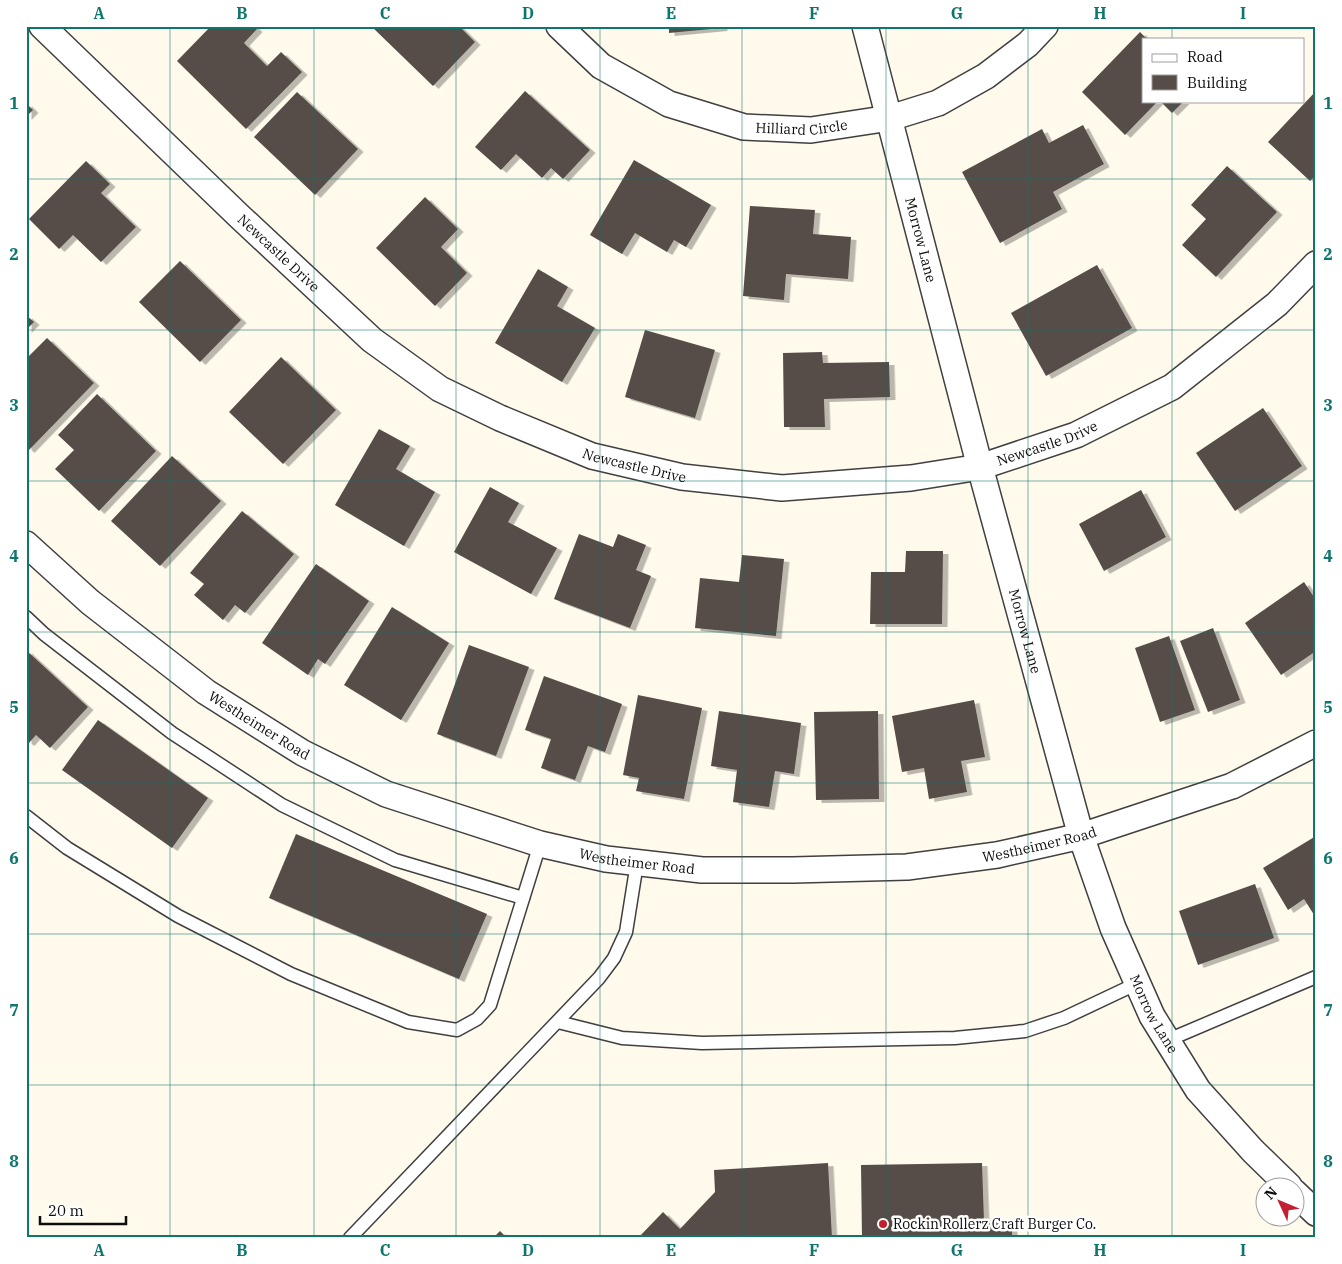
<svg xmlns="http://www.w3.org/2000/svg" width="1342" height="1264" viewBox="0 0 1342 1264" font-family="'IBM Plex Serif',serif">
	<style>
		.building { fill: #564d49; filter: url(#shadow) }
		.lines { fill: none; stroke-linecap: round; stroke-linejoin: round }
		.service-casing { stroke: #404040; stroke-width: 15 }
		.minor-casing { stroke: #404040; stroke-width: 28 }
		.service { stroke: #fff; stroke-width: 12 }
		.minor { stroke: #fff; stroke-width: 25 }
		.grid { fill: none; stroke: #0f766e; stroke-width: 1; stroke-opacity: 0.55 }
		.poi-dot { fill: #c21f30; stroke: #fff; stroke-width: 2 }
		.labels { text-anchor: middle; stroke-width: 5; stroke-linejoin: round; paint-order: stroke }
		.street-label { font-size: 14px; fill: #0d0d0d; stroke: #fff }
		.poi-label { font-size: 14px; fill: #0d0d0d; stroke: #fff; text-anchor: start }
		.neatline { fill: none; stroke: #0f766e; stroke-width: 2 }
		.grid-label { font-size: 16px; text-anchor: middle; font-weight: bold; fill: #0f766e }
	</style>
	<defs>
		<filter id="shadow"><feDropShadow dx="5.5" dy="3" stdDeviation="0" flood-color="#0004"/></filter>
	</defs>
	<rect width="100%" height="100%" fill="#fffaec"/>
	<g class="building">
		<path d="M211,26H254L257,29L244,43L267,66L281,52L302,72L246,129L177,61Z"/>
		<path d="M371,26H459L475,42L433,86Z"/>
		<path d="M669,26H722V28L669,33Z"/>
		<path d="M1140,32L1147,39H1143V101H1158L1125,135L1082,92Z"/>
		<path d="M525,91L590,150L563,179L551,168L542,178L516,154L501,170L475,147Z"/>
		<path d="M1316,91V175L1310,181L1268,142Z"/>
		<path d="M297,92L358,149L315,195L254,137Z"/>
		<path d="M1160,101H1184L1172,113Z"/>
		<path d="M26,103L33,110L26,117Z"/>
		<path d="M1083,125L1104,164L1053,192L1062,209L1000,243L962,172L1042,129L1049,143Z"/>
		<path d="M634,160L711,205L686,247L674,240L667,252L635,233L622,254L590,235Z"/>
		<path d="M86,161L110,184L101,193L136,227L101,262L73,235L59,249L29,219Z"/>
		<path d="M1227,166L1277,212L1216,277L1182,245L1206,219L1191,205Z"/>
		<path d="M425,197L458,229L441,247L467,273L435,306L376,248Z"/>
		<path d="M750,206L815,210L813,234L851,237L848,279L786,274L784,300L743,296Z"/>
		<path d="M180,261L241,320L200,362L139,302Z"/>
		<path d="M1097,265L1132,328L1046,376L1011,313Z"/>
		<path d="M538,269L568,287L557,306L595,328L562,382L495,343Z"/>
		<path d="M26,315L34,322L26,330Z"/>
		<path d="M645,330L715,350L695,418L625,397Z"/>
		<path d="M47,338L94,383L29,450L26,447V359Z"/>
		<path d="M822,352L823,363L889,362L890,397L824,399L825,427H784L783,353Z"/>
		<path d="M281,357L336,410L283,464L229,412Z"/>
		<path d="M97,394L156,451L99,511L55,469L74,450L58,435Z"/>
		<path d="M1263,408L1302,466L1235,511L1196,453Z"/>
		<path d="M379,429L410,446L396,469L435,492L404,546L335,505Z"/>
		<path d="M172,456L221,501L160,566L111,521Z"/>
		<path d="M490,487L519,503L508,522L557,548L531,594L454,552Z"/>
		<path d="M1141,490L1166,537L1104,571L1079,524Z"/>
		<path d="M242,511L294,554L245,613L235,605L223,620L194,595L204,584L190,573Z"/>
		<path d="M579,534L613,547L618,534L646,545L636,570L651,576L630,628L554,599Z"/>
		<path d="M906,551H943L942,624H870L871,572H905Z"/>
		<path d="M742,555L784,559L776,636L695,628L700,578L739,582Z"/>
		<path d="M316,564L369,601L325,664L318,659L308,675L262,643Z"/>
		<path d="M1304,582L1316,600V651L1281,675L1245,623Z"/>
		<path d="M392,607L449,643L401,720L344,685Z"/>
		<path d="M1213,628L1240,700L1208,712L1180,641Z"/>
		<path d="M1169,636L1195,710L1160,722L1135,648Z"/>
		<path d="M469,645L529,667L496,756L437,734Z"/>
		<path d="M26,650L88,707L50,748L36,735L29,743L26,741Z"/>
		<path d="M544,676L622,704L605,752L588,746L575,780L541,768L551,739L525,730Z"/>
		<path d="M638,695L702,708L684,799L636,791L639,778L623,775Z"/>
		<path d="M974,700L985,757L961,761L967,792L929,799L924,768L902,772L892,716Z"/>
		<path d="M719,711L801,723L794,774L775,771L769,807L733,802L737,770L711,766Z"/>
		<path d="M878,711L879,799L816,800L814,712Z"/>
		<path d="M98,720L208,798L172,848L62,770Z"/>
		<path d="M296,834L487,914L459,979L269,898Z"/>
		<path d="M1316,836V918L1304,899L1288,910L1263,868Z"/>
		<path d="M1255,884L1274,938L1198,965L1179,911Z"/>
		<path d="M828,1163L832,1238H638L663,1212L680,1229L715,1192L714,1170Z"/>
		<path d="M982,1163L984,1221L1012,1220V1238H862L861,1165Z"/>
		<path d="M500,1231L507,1238H493Z"/>
	</g>
	<g class="lines">
		<defs>
			<g id="service">
				<path d="M26,617L44,634L172,733L282,805L395,860L523,898"/>
				<path d="M26,816L67,848L178,916L291,974L408,1022L457,1030L477,1019L490,1005L540,844"/>
				<path d="M558,1022L622,1038L702,1043L955,1038L1025,1031L1064,1018L1138,983"/>
				<path d="M1168,1040L1316,977"/>
				<path d="M350,1238L599,978L614,958L626,932L637,863"/>
			</g>
			<g id="minor">
				<path id="s1" d="M42,26L238,215L372,340L440,389L500,418L592,456L682,477L782,488L911,478L980,467L1076,435L1172,387L1277,304L1316,264"/>
				<path id="s2" d="M559,26L601,66L669,104L744,127L811,130L890,118L938,103L986,76L1028,44L1045,26"/>
				<path id="s3" d="M865,26L980,467L1081,836L1113,928L1152,1016L1198,1090L1253,1151L1289,1186"/>
				<path id="s4" d="M26,544L90,602L206,692L303,753L386,794L540,844L606,859L702,870H793L907,867L997,855L1081,836L1232,786L1316,743"/>
				<path d="M1294,1192L1316,1213"/>
			</g>
		</defs>
		<use href="#service" class="service-casing"/>
		<use href="#minor" class="minor-casing"/>
		<use href="#service" class="service"/>
		<use href="#minor" class="minor"/>
	</g>
	<path class="grid" d="M170,26V1238M314,26V1238M456,26V1238M600,26V1238M742,26V1238M886,26V1238M1028,26V1238M1172,26V39M1172,101V1238M26,179H1316M26,330H1316M26,481H1316M26,632H1316M26,783H1316M26,934H1316M26,1085H1316"/>
	<circle class="poi-dot" cx="883" cy="1224" r="5"/>
	<g class="labels">
		<g class="street-label">
			<text dy="5" stroke="none"><textPath href="#s2" startOffset="272">Hilliard Circle</textPath></text>
			<text dy="5" stroke="none"><textPath href="#s3" startOffset="221">Morrow Lane</textPath></text>
			<text dy="5" stroke="none"><textPath href="#s1" startOffset="328">Newcastle Drive</textPath></text>
			<text dy="5" stroke="none"><textPath href="#s1" startOffset="1169">Newcastle Drive</textPath></text>
			<text dy="5" stroke="none"><textPath href="#s1" startOffset="749">Newcastle Drive</textPath></text>
			<text dy="5" stroke="none"><textPath href="#s3" startOffset="626">Morrow Lane</textPath></text>
			<text dy="5" stroke="none"><textPath href="#s4" startOffset="296">Westheimer Road</textPath></text>
			<text dy="5" stroke="none"><textPath href="#s4" startOffset="1106">Westheimer Road</textPath></text>
			<text dy="5" stroke="none"><textPath href="#s4" startOffset="701">Westheimer Road</textPath></text>
			<text dy="5" stroke="none"><textPath href="#s3" startOffset="1031">Morrow Lane</textPath></text>
		</g>
		<g class="poi-label">
			<text x="893" y="1229">Rockin Rollerz Craft Burger Co.</text>
		</g>
	</g>
	<rect width="1342" height="1264" fill="none" stroke="#ffffff" stroke-width="55"/>
	<rect x="1142" y="38" width="162" height="65" fill="#ffffff" stroke="#9e9e9e"/>
	<rect x="1152" y="54" width="25" height="8" fill="#ffffff" stroke="#9e9e9e"/>
	<text x="1187" y="62" font-size="15" fill="#0d0d0d">Road</text>
	<rect x="1152" y="75" width="25" height="15" fill="#564d49" stroke="#9e9e9e"/>
	<text x="1187" y="88" font-size="15" fill="#0d0d0d">Building</text>
	<g transform="translate(1280 1202) rotate(314)"><circle r="24" fill="#ffffff" stroke="#9e9e9e"/>
	<path d="M0-4L9 19L0 12L-9 19Z" fill="#c21f30"/>
	<text y="-8" font-size="14" font-weight="bold" text-anchor="middle" fill="#0d0d0d">N</text>
	</g>
	<path d="M40 1216v8h86v-8" fill="none" stroke="#0d0d0d" stroke-width="2.5"/>
	<text x="48" y="1216" font-size="15" fill="#0d0d0d" stroke="#ffffff" stroke-width="4" paint-order="stroke">20 m</text>
	<rect x="28" y="28" width="1286" height="1208" class="neatline"/>
	<g class="grid-label">
		<text x="99" y="19">A</text>
		<text x="242" y="19">B</text>
		<text x="385" y="19">C</text>
		<text x="528" y="19">D</text>
		<text x="671" y="19">E</text>
		<text x="814" y="19">F</text>
		<text x="957" y="19">G</text>
		<text x="1100" y="19">H</text>
		<text x="1243" y="19">I</text>
		<text x="14" y="109">1</text>
		<text x="1328" y="109">1</text>
		<text x="14" y="260">2</text>
		<text x="1328" y="260">2</text>
		<text x="14" y="411">3</text>
		<text x="1328" y="411">3</text>
		<text x="14" y="562">4</text>
		<text x="1328" y="562">4</text>
		<text x="14" y="713">5</text>
		<text x="1328" y="713">5</text>
		<text x="14" y="864">6</text>
		<text x="1328" y="864">6</text>
		<text x="14" y="1016">7</text>
		<text x="1328" y="1016">7</text>
		<text x="14" y="1167">8</text>
		<text x="1328" y="1167">8</text>
		<text x="99" y="1256">A</text>
		<text x="242" y="1256">B</text>
		<text x="385" y="1256">C</text>
		<text x="528" y="1256">D</text>
		<text x="671" y="1256">E</text>
		<text x="814" y="1256">F</text>
		<text x="957" y="1256">G</text>
		<text x="1100" y="1256">H</text>
		<text x="1243" y="1256">I</text>
	</g>
</svg>
